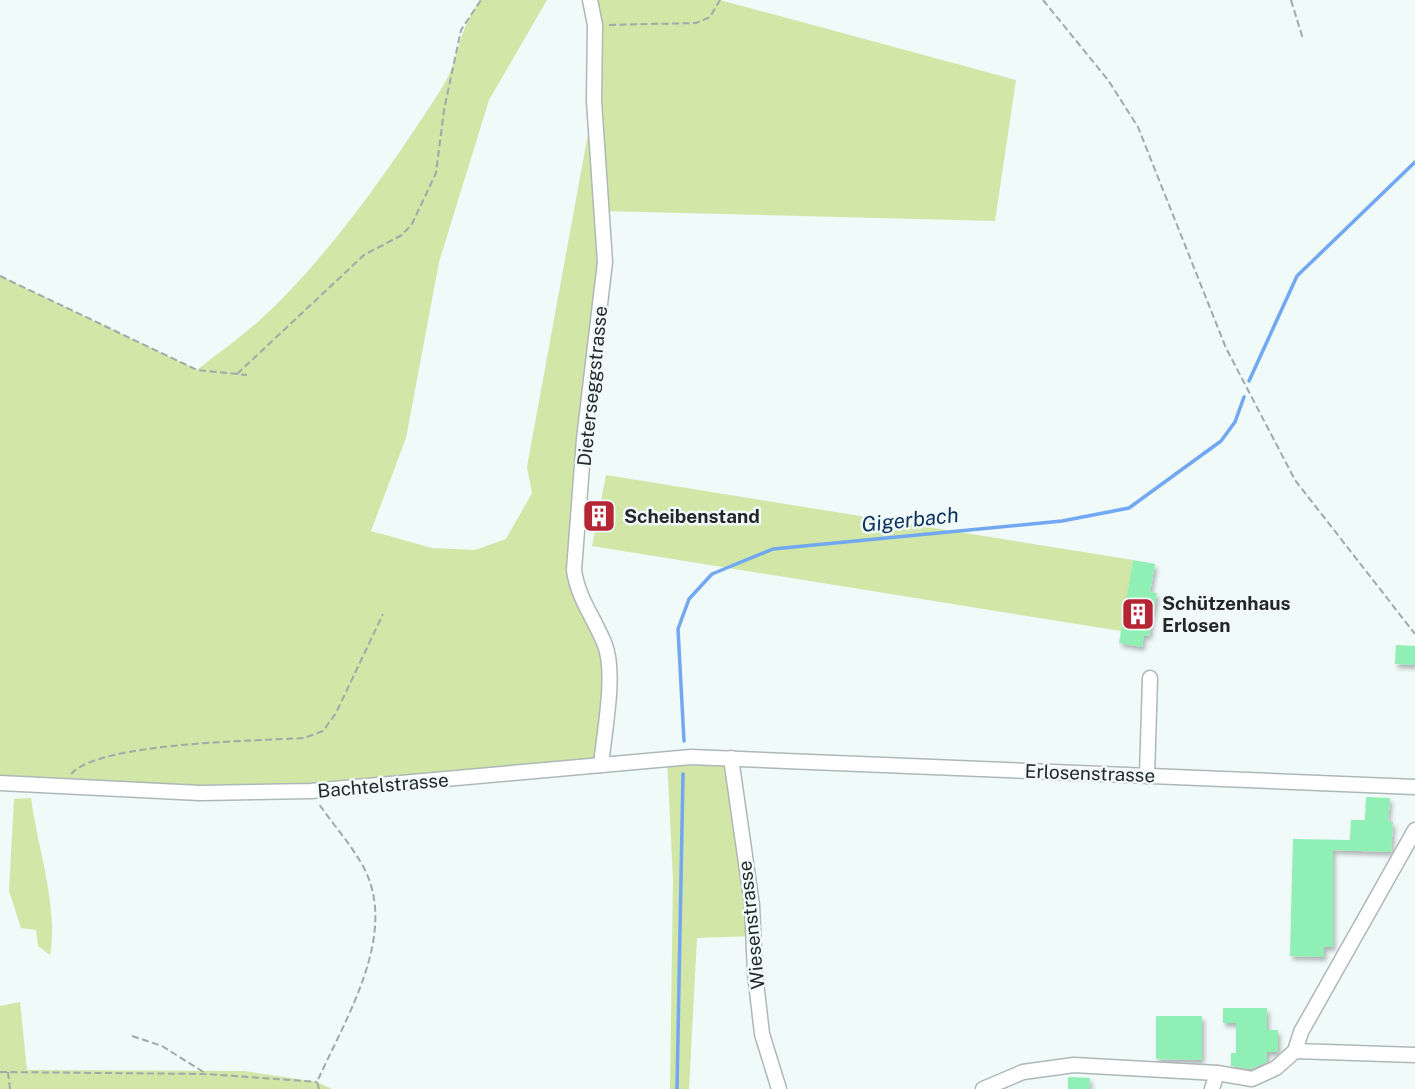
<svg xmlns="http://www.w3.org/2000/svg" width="1415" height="1089" viewBox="0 0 1415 1089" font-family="'Public Sans',sans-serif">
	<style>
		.green { fill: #d1e6a7 }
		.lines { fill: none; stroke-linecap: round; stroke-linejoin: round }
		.stream { stroke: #72a7f2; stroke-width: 3.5 }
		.building { fill: #8fefb5; filter: url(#shadow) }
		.minor-casing { stroke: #aeb8b7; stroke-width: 17 }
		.path { stroke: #a1a9a9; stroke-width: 2; stroke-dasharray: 7 3.5; stroke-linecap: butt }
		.minor { stroke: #fff; stroke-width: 14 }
		.labels { text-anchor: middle; stroke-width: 5; stroke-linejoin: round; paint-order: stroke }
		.street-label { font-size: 19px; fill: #232727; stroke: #effaf9 }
		.poi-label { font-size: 19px; font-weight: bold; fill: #232727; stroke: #effaf9; text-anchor: start }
		.water-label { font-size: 21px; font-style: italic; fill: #0c2f5d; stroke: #effaf9 }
	</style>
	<defs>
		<filter id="shadow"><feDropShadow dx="2.5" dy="4" stdDeviation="2" flood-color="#0004"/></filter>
	</defs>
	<rect width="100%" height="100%" fill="#effaf9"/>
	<g class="green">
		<path d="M481,0H547L489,100L439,262L406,438L371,531L432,548L475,550L506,539L532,493L527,467L594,101L590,0H720L1016,80L995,221L602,211L574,570L606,648L601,765L311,791L0,783V276L197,370C218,353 240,338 260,320C328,258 393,165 443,86C461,57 457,29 481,0Z"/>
		<path d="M606,475L1133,560L1121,631L592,546Z"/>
		<path d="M667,758H731L753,936L697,938L689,1089H670L673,880Z"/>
		<path d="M31,798C37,845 59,909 50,955L38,946L36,930L21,928L9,891L14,799Z"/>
		<path d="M20,1002L27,1070L244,1071L317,1082L332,1089H0V1006Z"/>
	</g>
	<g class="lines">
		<g class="stream">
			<path d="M1249,381L1297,276L1415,162"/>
			<path d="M684,741L678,629L689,599L712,574L773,549L1062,521L1129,508L1221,441L1235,422L1244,397"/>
			<path d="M677,1089L683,774"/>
		</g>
	</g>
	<g class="building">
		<path d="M1133,560L1155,564L1150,592L1157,593L1149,636L1144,635L1142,647L1119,643Z"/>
		<path d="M1396,645L1415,646V665L1395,664Z"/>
		<path d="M1366,797L1390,798L1388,822H1393L1391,852L1333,850V947H1324V957L1290,956L1293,839L1350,840L1351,820H1365Z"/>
		<path d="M1223,1008H1267V1030H1278V1052H1267V1062L1251,1069L1231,1066V1053H1236V1023H1223Z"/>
		<path d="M1156,1016H1202V1060L1156,1059Z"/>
		<path d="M1068,1077L1090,1078L1089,1089H1068Z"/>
	</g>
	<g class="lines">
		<defs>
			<g id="minor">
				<path d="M590,0L595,25L594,101L605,262L584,439L574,570C578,599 595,619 605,645C616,674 604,733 601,765"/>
				<path d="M731,758L752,905L755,973L762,1034L779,1089"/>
				<path d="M1147,776L1150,678"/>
				<path d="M0,783L200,793L311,791L691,757L1415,787"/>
				<path d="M1295,1051L1301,1032L1415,830"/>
				<path d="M983,1089L1023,1072L1074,1065L1217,1073L1252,1079L1276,1068L1295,1051L1415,1055"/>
				<path d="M1212,1089L1217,1073"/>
			</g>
		</defs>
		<use href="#minor" class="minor-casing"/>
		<g class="path">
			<path d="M1043,0L1108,80L1138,127L1226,348L1295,480L1415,634"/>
			<path d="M1291,0L1303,39"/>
			<path d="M609,25L696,23L710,17L720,0"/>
			<path d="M0,276L197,370L247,375"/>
			<path d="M237,374L364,255L402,235L412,224L436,173L444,110L461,30L481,0"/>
			<path d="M71,774C99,742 258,741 304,738L323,731L336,713L383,614"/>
			<path d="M132,1036L162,1046L205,1073"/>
			<path d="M0,1072L206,1074L317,1082"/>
			<path d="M8,1072L10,1089"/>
			<path d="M319,1089L317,1082C344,1021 398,937 365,870C352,845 334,826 319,804"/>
		</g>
		<use href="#minor" class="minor"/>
	</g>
	<defs>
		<symbol id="building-square" viewBox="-11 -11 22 22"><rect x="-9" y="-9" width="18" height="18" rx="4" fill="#b62534" stroke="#effaf9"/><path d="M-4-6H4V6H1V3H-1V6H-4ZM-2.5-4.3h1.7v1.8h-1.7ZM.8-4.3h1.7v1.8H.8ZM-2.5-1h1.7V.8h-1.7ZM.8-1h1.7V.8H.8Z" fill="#fff"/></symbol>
	</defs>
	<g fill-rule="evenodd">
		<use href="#building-square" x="580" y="497" width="38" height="38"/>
		<use href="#building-square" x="1119" y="595" width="38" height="38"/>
	</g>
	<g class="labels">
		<g class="street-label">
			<text transform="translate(592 386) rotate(-84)" y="7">Dieterseggstrasse</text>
			<text transform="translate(1090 773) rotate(2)" y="7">Erlosenstrasse</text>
			<text transform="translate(383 785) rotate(-5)" y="7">Bachtelstrasse</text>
			<text transform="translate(751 925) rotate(-96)" y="7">Wiesenstrasse</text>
		</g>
		<g class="poi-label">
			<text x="624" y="523">Scheibenstand</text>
			<text x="1162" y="610">Schützenhaus<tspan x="1162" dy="22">Erlosen</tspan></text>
		</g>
		<g class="water-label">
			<text transform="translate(910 520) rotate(-6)" y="7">Gigerbach</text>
		</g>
	</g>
</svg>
